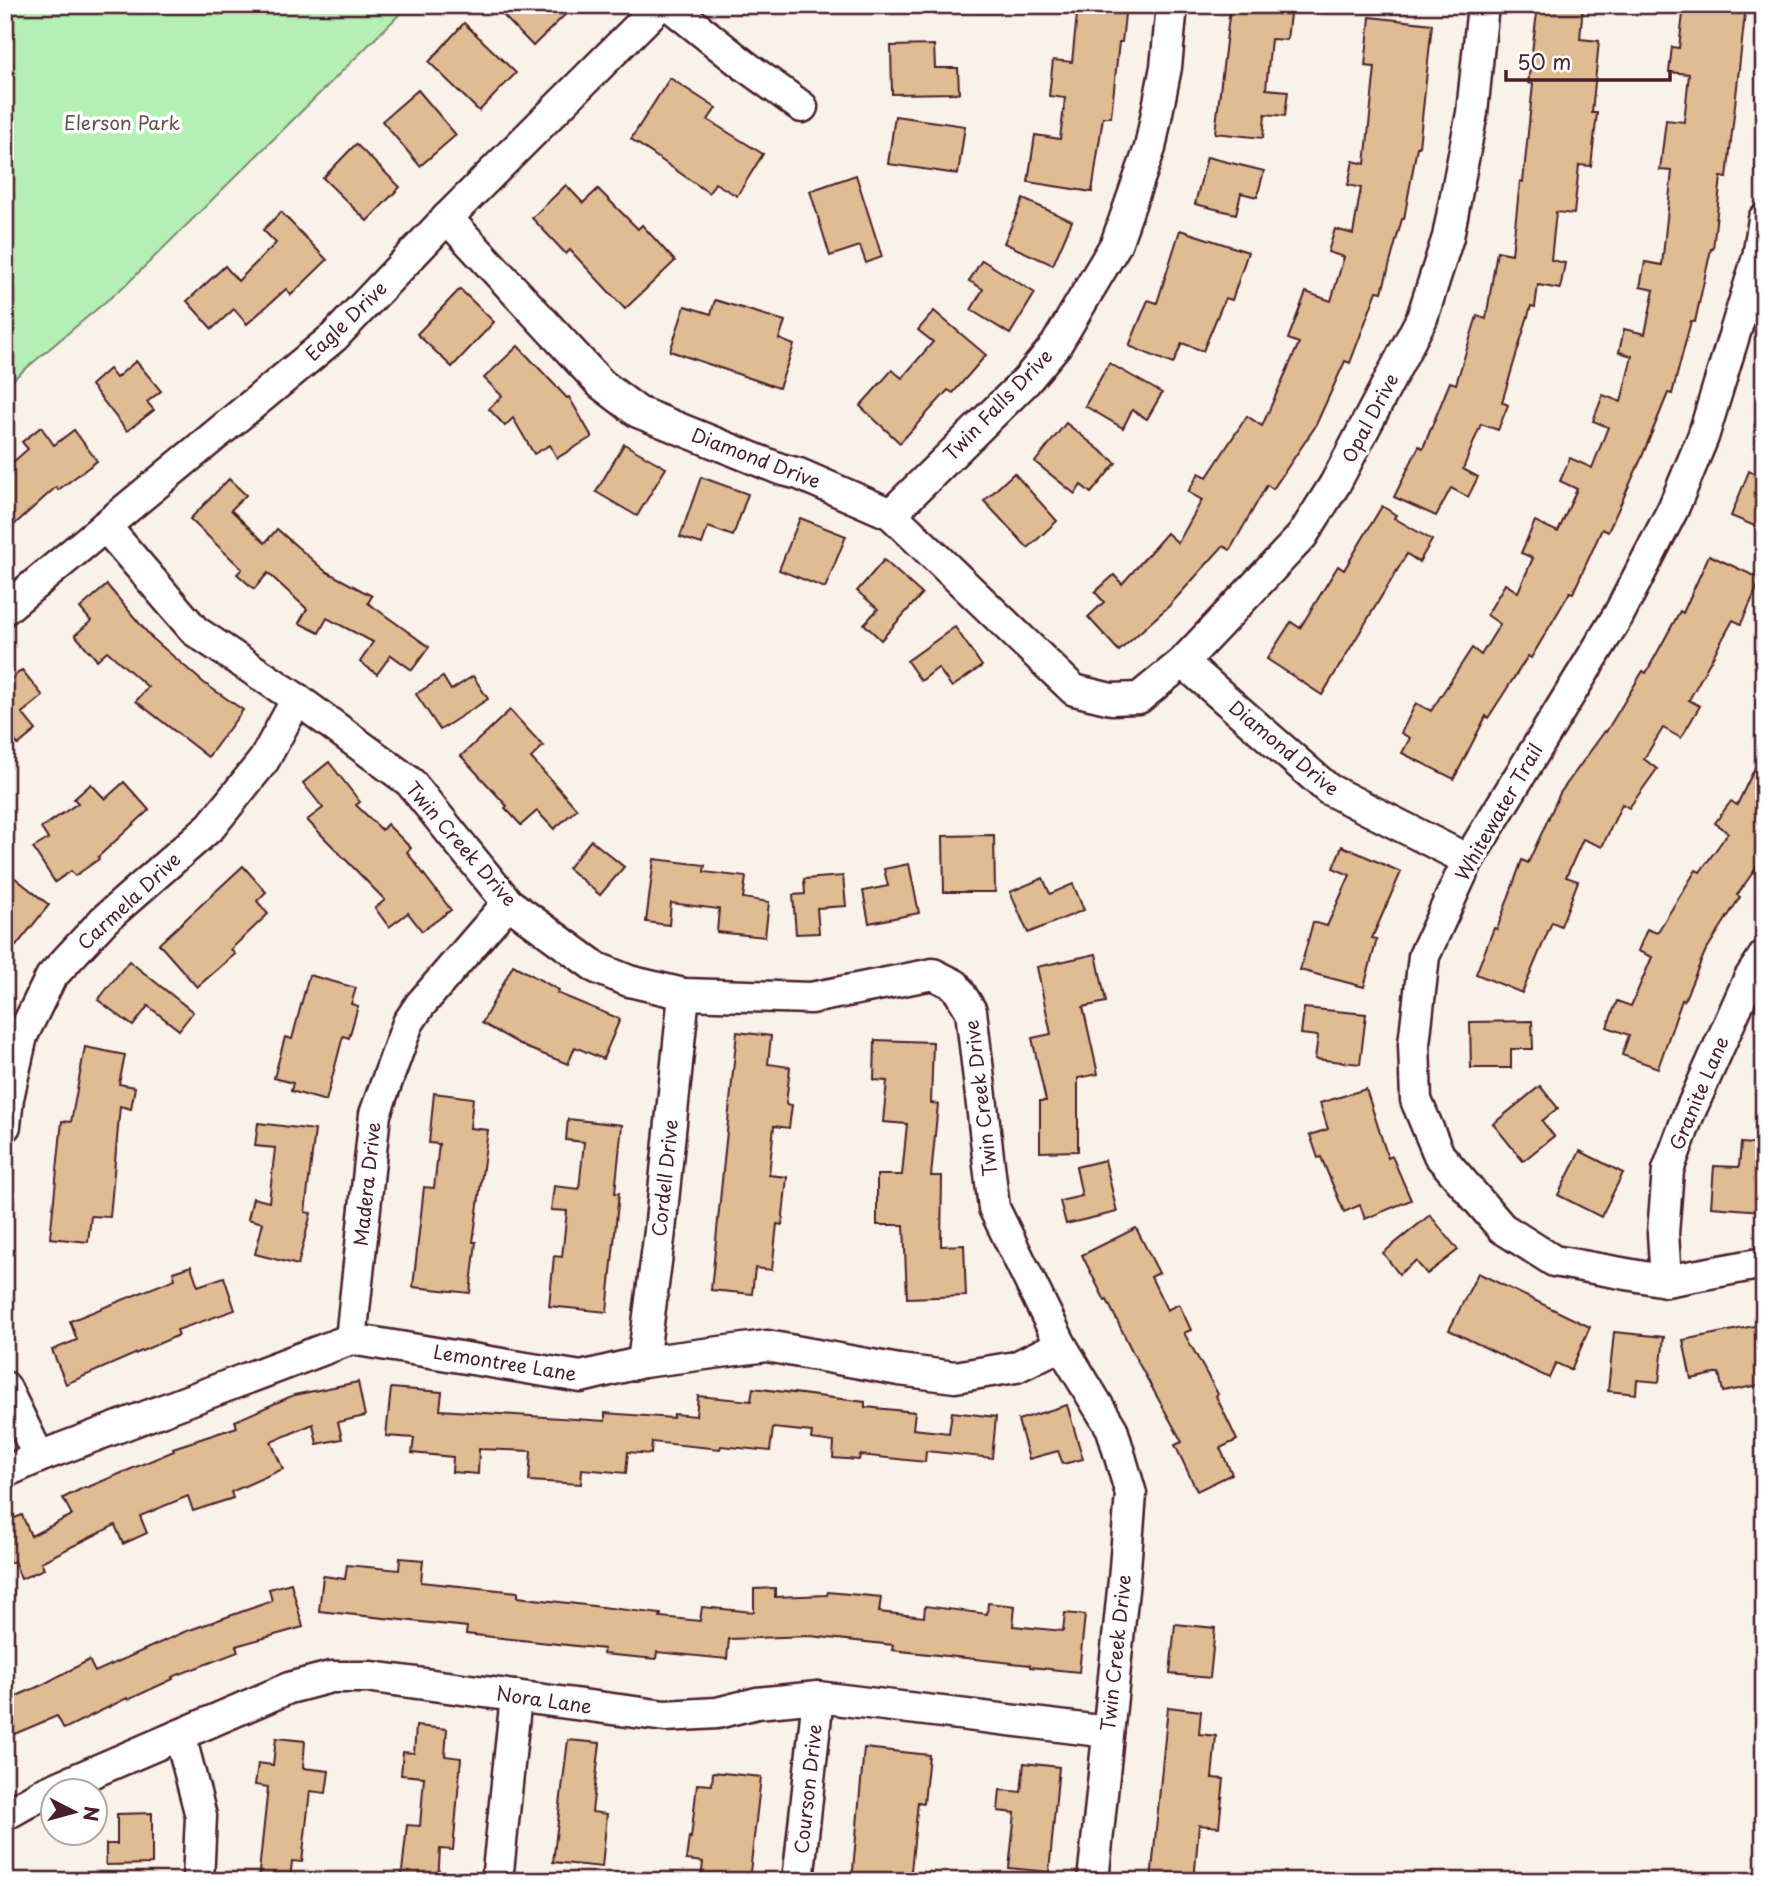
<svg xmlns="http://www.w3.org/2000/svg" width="1769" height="1886" viewBox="0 0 1769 1886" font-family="'Playpen Sans',sans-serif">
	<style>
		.green { fill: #b4efb4; stroke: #7f8770; stroke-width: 2 }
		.building { fill: #e0bc92; stroke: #4a1f2b; stroke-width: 2 }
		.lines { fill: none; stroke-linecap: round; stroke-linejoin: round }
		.minor-casing { stroke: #4a1f2b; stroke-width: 35 }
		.minor { stroke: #fff; stroke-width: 30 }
		.labels { text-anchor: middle; stroke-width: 7; stroke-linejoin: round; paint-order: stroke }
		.park-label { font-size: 19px; fill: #64534d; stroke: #fff }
		.street-label { font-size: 19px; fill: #4a1f2b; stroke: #fff }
	</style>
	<rect width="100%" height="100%" fill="#f9f2e9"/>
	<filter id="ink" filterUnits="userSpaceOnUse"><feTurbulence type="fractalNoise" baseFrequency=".0143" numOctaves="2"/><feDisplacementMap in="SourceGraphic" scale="14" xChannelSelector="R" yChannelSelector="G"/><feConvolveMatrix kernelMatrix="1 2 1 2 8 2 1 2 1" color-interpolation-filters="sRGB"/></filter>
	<g filter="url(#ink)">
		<path class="green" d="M16,5H409L129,282L5,386V15Z"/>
		<g class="building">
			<path d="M493,5H575L533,46Z"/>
			<path d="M1078,5H1126L1122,42H1119L1111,117H1103L1092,192L1028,182L1035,135L1060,139L1065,98L1049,96L1053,60L1072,62Z"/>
			<path d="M1538,5H1583L1580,39L1599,41L1592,113H1597L1591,166L1579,165L1574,214L1556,212L1551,260L1565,263L1560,289L1538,285L1535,307L1531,306L1502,402L1508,405L1498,430L1481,424L1463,469L1478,477L1468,497L1451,488L1436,516L1394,497L1419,446L1423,448L1450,382L1456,384L1477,316L1486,319L1497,251L1512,254L1520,181L1523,182L1533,84L1528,83Z"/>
			<path d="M1684,5H1746L1727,178L1721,177L1713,249H1711L1695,322L1691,321L1672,394L1668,393L1641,459L1608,532L1602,529L1573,593L1570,592L1531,658L1528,656L1488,718L1486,716L1454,779L1402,753L1410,738L1401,733L1416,703L1431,711L1472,648L1481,655L1500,624L1487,615L1505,584L1518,592L1533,558L1521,553L1535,521L1558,532L1577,489L1560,481L1570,458L1592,468L1608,427L1593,421L1603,395L1621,402L1632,356L1619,352L1624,329L1645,334L1654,290L1640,287L1645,262L1662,265L1672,171L1660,170L1666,120L1684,122L1689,74L1669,72L1672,47L1679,48Z"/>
			<path d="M1230,8L1290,14L1287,40L1271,39L1266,89L1288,91L1285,116L1265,114L1263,138L1215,133Z"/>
			<path d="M1370,17L1432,24L1419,147H1417L1404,219H1402L1382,292L1377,291L1350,363L1345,361L1315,427L1273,489L1267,485L1230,550L1223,546L1169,606L1119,651L1088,617L1104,602L1095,592L1114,575L1122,584L1167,533L1178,543L1202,500L1188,492L1199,473L1207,477L1247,416L1262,426L1299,343L1288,339L1306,292L1331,301L1344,257L1328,252L1335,229L1353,234L1361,188L1348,185L1353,161L1365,164L1375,67L1365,66Z"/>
			<path d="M464,23L516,73L479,111L429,62Z"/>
			<path d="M934,45L935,68H958L959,93L892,94L891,46Z"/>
			<path d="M670,78L716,108L708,120L763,154L737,196L715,183L709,193L631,139Z"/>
			<path d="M418,90L456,135L420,166L382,121Z"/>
			<path d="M895,116L965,126L958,174L888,164Z"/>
			<path d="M356,144L400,187L367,221L323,178Z"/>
			<path d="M1207,157L1264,171L1257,197L1241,193L1236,214L1195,204Z"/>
			<path d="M856,175L882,257L866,263L860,246L830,256L810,191Z"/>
			<path d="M566,185L583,203L598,189L638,229L642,225L675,261L625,309L570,250L566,254L532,218Z"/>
			<path d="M1023,199L1072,221L1053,265L1004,243Z"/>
			<path d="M281,212L327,260L291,295L286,289L247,324L234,309L212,329L187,301L225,266L238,281L276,243L263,230Z"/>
			<path d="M1180,230L1248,252L1232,300L1225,298L1203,351L1182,343L1173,364L1129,346L1148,300L1157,303Z"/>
			<path d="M982,260L1035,293L1010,334L971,310L983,289L969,281Z"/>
			<path d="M460,289L494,322L452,367L417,334Z"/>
			<path d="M715,300L785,321L779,339L794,345L779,388L670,351L685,306L711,314Z"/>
			<path d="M934,311L986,355L953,393L948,390L900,443L860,406L892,370L902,378L933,342L918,330Z"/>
			<path d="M518,346L567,398L569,397L592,437L557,458L550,445L534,454L513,418L505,426L489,409L502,396L484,378Z"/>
			<path d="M136,361L161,391L147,402L154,410L127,431L91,385L109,369L116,378Z"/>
			<path d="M1109,363L1162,393L1147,419L1132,410L1123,428L1085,406Z"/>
			<path d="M1066,423L1116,463L1091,493L1081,485L1075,494L1035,462Z"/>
			<path d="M41,427L54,445L74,430L97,461L58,490L56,487L5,533V469L28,449L22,442Z"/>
			<path d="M624,444L666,468L637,516L596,492Z"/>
			<path d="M1749,471L1764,477V530L1731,516Z"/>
			<path d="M1014,473L1057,521L1028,548L984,501Z"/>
			<path d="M701,477L748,494L733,536L708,527L702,544L680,537Z"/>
			<path d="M229,479L246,495L231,510L265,543L277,529L325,571L372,596L368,603L429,647L412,670L391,655L377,674L360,662L373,642L327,618L319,633L299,623L307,609L268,573L254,589L237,574L242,569L190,519Z"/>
			<path d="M1382,506L1396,515L1394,518L1432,540L1419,562L1407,554L1322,695L1267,659L1291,622L1300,628L1338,566L1344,570Z"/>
			<path d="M800,518L846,536L825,588L779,570Z"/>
			<path d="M1709,555L1761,579L1741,624L1733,620L1689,700L1700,706L1681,738L1663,728L1644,759L1657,769L1629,808L1622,804L1602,847L1583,839L1566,877L1578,881L1561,926L1552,922L1522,993L1476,974L1494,928L1497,929L1522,860L1528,863L1560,793L1605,731L1606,732L1643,671L1646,673L1680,611L1683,613Z"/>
			<path d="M884,560L922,594L881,640L864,624L878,609L857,591Z"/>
			<path d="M107,585L151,637L204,683L243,710L208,757L136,701L148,687L107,651L97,660L75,635L91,621L80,608Z"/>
			<path d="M955,627L982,666L952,687L938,668L921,681L907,661Z"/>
			<path d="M22,670L43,696L22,713L36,730L18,745L5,729V684Z"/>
			<path d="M473,676L488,699L440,730L416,694L443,677L451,690Z"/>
			<path d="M510,710L543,746L531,758L577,809L554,829L537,811L521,825L505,808L507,806L461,756Z"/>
			<path d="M1764,749V857L1737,895L1740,897L1705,952L1684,1001L1682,1000L1658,1068L1622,1055L1629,1035L1607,1027L1617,1001L1631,1006L1652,957L1638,951L1647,929L1657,933L1696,870L1700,872L1728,833L1715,823L1731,801L1737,805Z"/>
			<path d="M329,762L360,802L356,805L382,830L387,824L411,848L407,852L451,910L422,931L408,913L389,927L375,908L385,900L307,820L323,808L303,783Z"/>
			<path d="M124,782L149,810L98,857L99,859L75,876L71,871L55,882L33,848L48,839L41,828L78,803L74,799L91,784L105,799Z"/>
			<path d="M994,835L995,892H944L943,836Z"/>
			<path d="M591,840L624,867L600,895L568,868Z"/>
			<path d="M1342,846L1401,872L1372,938L1377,939L1364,987L1300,970L1313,922L1327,926L1350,875L1333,868Z"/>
			<path d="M654,859L705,865L704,872L746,877L743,898L769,902L765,937L717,932L719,909L671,903L669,925L646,922Z"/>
			<path d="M909,864L919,913L869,923L863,891L888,886L884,869Z"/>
			<path d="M243,866L266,892L257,901L268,914L231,949L235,954L197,987L159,944Z"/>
			<path d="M5,870L49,905L16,946L5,936Z"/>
			<path d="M843,876L846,906L817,908L819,933L796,934L793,895L805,894L804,879Z"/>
			<path d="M1043,878L1050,894L1073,884L1084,910L1028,933L1010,892Z"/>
			<path d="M1096,954L1106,1002L1083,1007L1098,1074L1078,1078V1151L1040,1152V1101H1046L1032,1038L1051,1034L1037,967Z"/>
			<path d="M129,961L193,1012L179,1030L148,1006L133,1026L98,1000Z"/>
			<path d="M513,965L559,990L557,993L620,1019L603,1059L575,1047L568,1064L527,1048L482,1023Z"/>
			<path d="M309,975L356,988L351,1004L358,1006L349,1038L343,1036L326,1101L291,1091L293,1083L274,1078L285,1037L292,1039Z"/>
			<path d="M1304,1008L1366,1014L1360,1064L1315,1059L1318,1036L1301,1034Z"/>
			<path d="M1532,1021L1533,1049H1511V1068H1471L1470,1022Z"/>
			<path d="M737,1032L771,1036L768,1064L790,1067L786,1104L792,1105L789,1128L774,1126L769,1175L787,1177L782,1225L777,1224L772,1270L755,1268L752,1294L711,1290Z"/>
			<path d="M875,1040L933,1042L931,1103L938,1104L931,1176H942L941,1246L964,1245L966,1296L907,1298L904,1225H877V1175H902L907,1124L883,1122L887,1081L874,1080Z"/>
			<path d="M85,1047L125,1055L119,1084L135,1087L131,1109L120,1106L110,1217L91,1216L88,1242L50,1238L62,1121L71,1122Z"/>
			<path d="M1540,1086L1558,1108L1542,1121L1554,1136L1523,1161L1493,1124Z"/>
			<path d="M1366,1089L1388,1158L1392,1156L1411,1200L1365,1219L1360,1205L1344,1212L1321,1157L1318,1158L1310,1135L1328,1129L1320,1103Z"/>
			<path d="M434,1093L473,1098L470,1128L488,1130L473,1242H476L470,1293L413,1287L424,1187L434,1188L439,1144L429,1143Z"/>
			<path d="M568,1119L622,1125L615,1193H619L607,1312L549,1306L554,1256L562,1257L567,1211L551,1210L554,1186L579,1189L584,1142L566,1140Z"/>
			<path d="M258,1123L315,1130L305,1212L311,1213L298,1265L255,1254L263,1223L248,1219L253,1198L269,1202L275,1148L255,1146Z"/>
			<path d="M1741,1143L1764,1145L1762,1211L1711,1207L1714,1166L1739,1167Z"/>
			<path d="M1580,1151L1623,1173L1601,1217L1558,1195Z"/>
			<path d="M1105,1160L1117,1212L1066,1224L1060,1201L1082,1196L1076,1167Z"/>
			<path d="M1430,1215L1458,1250L1427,1274L1416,1261L1399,1274L1383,1253Z"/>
			<path d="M1136,1228L1159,1273L1151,1277L1167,1310L1179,1304L1191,1330L1184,1333L1218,1394L1216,1396L1237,1440L1220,1448L1232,1474L1197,1491L1175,1445L1182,1442L1133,1353L1107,1300L1105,1301L1082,1255Z"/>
			<path d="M191,1266L198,1286L224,1277L235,1310L177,1330L179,1335L66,1384L52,1350L77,1340L70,1321L175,1279L173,1272Z"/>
			<path d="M1478,1273L1590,1327L1571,1370L1556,1363L1549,1378L1449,1330Z"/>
			<path d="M1764,1324V1384L1723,1392L1719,1373L1691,1379L1683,1340Z"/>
			<path d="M1614,1332L1664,1337L1659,1382L1637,1380L1636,1394L1608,1391Z"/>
			<path d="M358,1382L365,1416L338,1422L342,1439L317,1444L313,1424L271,1442L283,1469L231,1492L233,1498L193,1511L188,1496L140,1516L147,1533L123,1544L115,1525L41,1562L44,1569L21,1579L14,1561L5,1565V1522L22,1515L31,1536L72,1515L63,1498L85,1487L86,1488L174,1451L173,1448L237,1427L235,1421L294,1395Z"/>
			<path d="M391,1388L442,1392L440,1410L605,1421V1413L673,1418L674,1414L696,1416L698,1396L751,1401L753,1388L865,1402V1407L915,1412L913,1429L949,1433L952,1412L996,1417L992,1458L926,1451L925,1462L860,1455L859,1460L833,1458L834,1442L811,1439L812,1432L773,1428L770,1451L721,1446L720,1449L652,1442L651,1454L628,1452L626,1473L582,1469L581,1484L529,1481L531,1451L479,1449L478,1474L452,1472L453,1457L412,1453L414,1438L386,1436Z"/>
			<path d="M1067,1405L1083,1459L1063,1464L1058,1451L1029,1459L1018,1420Z"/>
			<path d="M400,1558L423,1560L421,1582L518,1592V1597L661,1614L660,1617L700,1621L702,1607L754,1612V1589L775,1588V1597L827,1595L828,1592L881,1597L879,1612L924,1617L925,1606L987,1614L988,1603L1015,1606L1013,1626L1063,1631L1065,1613L1085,1615L1079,1672L1030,1667V1665L892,1650L893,1645L810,1636L729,1639L727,1659L657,1652L656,1659L603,1654L604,1649L466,1634L467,1627L319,1611L323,1576L345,1579L347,1565L399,1570Z"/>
			<path d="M291,1583L303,1627L236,1646L238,1652L172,1677L173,1679L128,1700L127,1698L64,1729L57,1716L5,1738V1701L42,1685L89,1660L95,1672L184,1632L272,1601L269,1589Z"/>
			<path d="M1175,1624L1215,1628L1210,1678L1170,1674Z"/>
			<path d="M1168,1707L1201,1711L1199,1734L1216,1736L1212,1778L1224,1779L1219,1827L1199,1825L1194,1881H1151Z"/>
			<path d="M416,1726L447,1729L445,1756L461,1758L453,1850L440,1849L438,1881H401L407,1825L420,1826L424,1777L401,1775L403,1752L414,1753Z"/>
			<path d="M276,1738L305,1741L303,1768L329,1771L326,1793L310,1791L302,1862L292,1861L290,1881H258L268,1787L255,1785L258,1763L273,1765Z"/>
			<path d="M568,1740L600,1743L592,1812L607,1814L602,1867L553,1862Z"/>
			<path d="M864,1748L929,1755L924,1803L918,1802L910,1881H852Z"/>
			<path d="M1024,1763L1059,1767L1049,1872L1009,1868L1015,1813L998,1811L1000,1790L1021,1792Z"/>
			<path d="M713,1772L761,1777L749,1881H701L703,1862L686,1860L689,1837L691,1838L697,1784L712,1785Z"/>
			<path d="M152,1813V1864L106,1865V1844H117V1814Z"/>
		</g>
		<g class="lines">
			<defs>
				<g id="minor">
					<path d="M669,5L744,65L802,107"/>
					<path d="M447,218L601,384L638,412L780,469L799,474L891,514L1074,690L1111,699L1139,698L1183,662L1302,536L1335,484L1422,318L1448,237L1472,113L1483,5"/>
					<path d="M1764,219L1758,257L1703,437L1673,509L1619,614L1468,860L1424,956L1414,1044L1416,1100L1439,1155L1502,1228L1554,1261L1666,1281L1764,1263"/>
					<path d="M891,514L1026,381L1056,345L1116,244L1150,148L1166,67L1172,5"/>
					<path d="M105,526L195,631L297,699L410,782L508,903L597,968L629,981L684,994L811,998L933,974L955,985L971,1011L994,1208L1061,1345L1112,1429L1131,1494L1124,1580L1093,1881"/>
					<path d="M5,609L334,337L447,218L660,5"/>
					<path d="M1183,662L1328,789L1468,860"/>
					<path d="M5,1126L8,1098L22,1036L51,977L104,920L211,826L264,760L297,699"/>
					<path d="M1666,1281L1663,1233L1668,1170L1688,1116L1749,979L1764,956"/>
					<path d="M351,1339L375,1114L408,1023L420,1005L508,903"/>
					<path d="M643,1362L660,1231L684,994"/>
					<path d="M5,1387L39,1457"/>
					<path d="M5,1472L39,1457L351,1339L581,1377L643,1362L767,1346L899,1370L955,1377L1016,1367L1061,1345"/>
					<path d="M180,1735L201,1816L198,1881"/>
					<path d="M5,1815L42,1794L289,1688L331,1677H372L665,1716L717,1713L757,1703L818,1697L1108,1732"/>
					<path d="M497,1881L516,1696"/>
					<path d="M798,1881L818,1697"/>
				</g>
			</defs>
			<use href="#minor" class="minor-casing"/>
			<use href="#minor" class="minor"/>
		</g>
	</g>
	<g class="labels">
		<g class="park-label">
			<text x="122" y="130">Elerson Park</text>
		</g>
		<g class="street-label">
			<text transform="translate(346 321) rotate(-44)" y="7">Eagle Drive</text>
			<text transform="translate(998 405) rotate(-46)" y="7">Twin Falls Drive</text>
			<text transform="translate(1370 418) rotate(-62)" y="7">Opal Drive</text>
			<text transform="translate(756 458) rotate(21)" y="7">Diamond Drive</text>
			<text transform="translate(1284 748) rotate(40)" y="7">Diamond Drive</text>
			<text transform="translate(1499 812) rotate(-60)" y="7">Whitewater Trail</text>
			<text transform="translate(461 844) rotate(49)" y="7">Twin Creek Drive</text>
			<text transform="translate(129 901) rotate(-43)" y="7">Carmela Drive</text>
			<text transform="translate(1699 1093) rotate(-67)" y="7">Granite Lane</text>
			<text transform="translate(981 1098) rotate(-97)" y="7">Twin Creek Drive</text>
			<text transform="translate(665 1178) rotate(-84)" y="7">Cordell Drive</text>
			<text transform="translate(367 1184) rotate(-84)" y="7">Madera Drive</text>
			<text transform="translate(505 1363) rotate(9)" y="7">Lemontree Lane</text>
			<text transform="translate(1116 1653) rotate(-84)" y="7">Twin Creek Drive</text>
			<text transform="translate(544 1700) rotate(8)" y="7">Nora Lane</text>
			<text transform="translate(808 1789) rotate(-84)" y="7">Courson Drive</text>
		</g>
	</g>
	<rect width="1769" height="1886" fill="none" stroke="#fff" stroke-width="28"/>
	<rect x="14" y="14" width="1741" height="1858" fill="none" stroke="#4a1f2b" stroke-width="2.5" filter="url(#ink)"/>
	<g transform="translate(74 1812) rotate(96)"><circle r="33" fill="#ffffff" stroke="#b7a5aa" stroke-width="2"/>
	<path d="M0-5L12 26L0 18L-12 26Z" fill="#4a1f2b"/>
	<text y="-10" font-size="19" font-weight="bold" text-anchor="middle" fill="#4a1f2b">N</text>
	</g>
	<path d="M1506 70v10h164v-10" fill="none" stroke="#4a1f2b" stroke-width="3.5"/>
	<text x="1517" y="70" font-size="21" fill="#4a1f2b" stroke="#ffffff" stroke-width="5" paint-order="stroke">50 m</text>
</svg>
